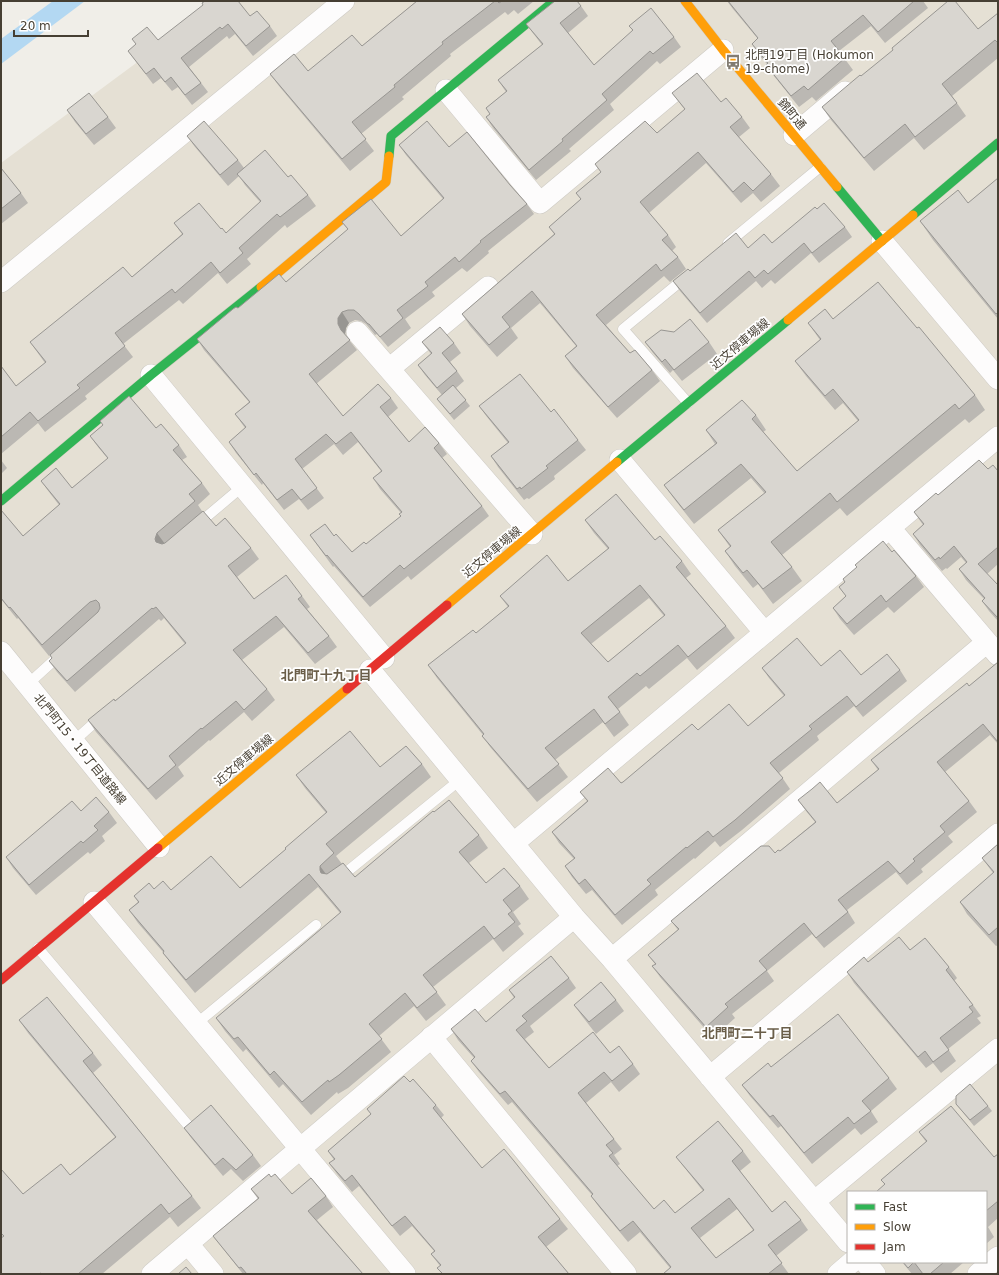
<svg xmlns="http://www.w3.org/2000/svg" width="999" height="1275" viewBox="0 0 999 1275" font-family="'DejaVu Sans','Noto Sans JP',sans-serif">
<rect width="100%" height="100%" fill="#f0eee8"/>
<path fill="#e5e0d4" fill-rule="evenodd" d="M220,1h778v1273h-997v-1111zM848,1192h138v70h-138z"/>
<path fill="#b3d8f2" d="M53,1h32l-84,63v-25z"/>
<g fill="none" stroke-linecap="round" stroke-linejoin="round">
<g stroke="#cecbc5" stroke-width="11">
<path id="lane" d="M728,243l92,-76
M686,277l-63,52 65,74
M198,524l45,-38
M28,684l33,-30
M74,741l28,-25
M338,879l123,-100
M38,948l149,176
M196,1024l120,-99"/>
</g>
<g stroke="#cecbc5" stroke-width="22">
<path id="street" d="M446,90l94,113 183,-153
M794,135l51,-43
M882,241l116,138
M1,282l343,-281
M357,332l175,202
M389,369l99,-82
M151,375l233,283
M620,460l145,173
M890,528l108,127
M1,652l158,195
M370,670l204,247 38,42 236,283
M514,843l484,-406
M94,902l311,372
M612,959l375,-317
M431,1037l195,237
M710,1077l288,-243
M815,1201l183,-152
M188,1244l25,30
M865,1262l10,12
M152,1274l422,-357
M838,1274l14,-12
M978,1274l20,-17"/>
</g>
<g stroke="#d0cbbe" stroke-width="10">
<path id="fast" d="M389,156l2,-20 163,-135
M837,187l45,54
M913,215l85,-72
M617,462l171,-142
M1,501l150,-126 110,-88"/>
</g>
<g stroke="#d0cbbe" stroke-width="10">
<path id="slow" d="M685,1l38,49 114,137
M261,287l125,-105 3,-26
M788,320l125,-105
M447,605l170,-143
M158,848l189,-159"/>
</g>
<g stroke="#d0cbbe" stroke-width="10">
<path id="jam" d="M347,689l100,-84
M1,980l157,-132"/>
</g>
<use href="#lane" stroke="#fdfcfc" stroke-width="10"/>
<use href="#street" stroke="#fdfcfc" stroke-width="21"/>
<use href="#fast" stroke="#30b455" stroke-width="9"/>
<use href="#slow" stroke="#ff9f0a" stroke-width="9"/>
<use href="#jam" stroke="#e5322d" stroke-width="9"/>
</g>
<path fill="#bbb8b3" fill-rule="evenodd" d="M417,1h117l-16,13 -4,-4 -6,5 -3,-3 -55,42 1,2 -49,41 2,2 -43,35 13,17 -24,20 -71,-85 -9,-12 38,-3 54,-25z
M727,1h196l5,7 -43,35 -14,-17 -32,25 14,19 -37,31 -4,-4 -13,10 -25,-31 -8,-11 1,-1 -8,-9 -7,-11 6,-5 -25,-30z
M581,6l7,10 -20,17 26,32 39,-34 -4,-5 45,11 7,10 -21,17 -3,-3 -47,43 4,6 -45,39 2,2 -35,29 -43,-52 -7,-11 4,-3 -4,-6 20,-16 -8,-12 44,-35 -16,-21z
M998,13v45l-46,38 14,20 -42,34 -10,-12 -40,33 -43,-51 -9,-13 39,-31 117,-47z
M250,16l20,10 7,10 -24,20 -18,-22 -6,5 -2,-3 -38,31 19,25 -16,13 -14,-18 -6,4 -11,-13 -8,6 -25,-33 8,-7 -4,-5 26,1z
M672,93l49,9 21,15 8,11 -11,9 32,37 9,12 -19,16 -8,-9 -12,10 -35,-40 -57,50 19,22 8,12 -4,4 6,6 8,12 -16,13 -6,-6 -58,49 24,28 22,17 8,11 -43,37 -44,-50 -8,-12 11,-10 -36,-43 -29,25 7,10 -21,19 -27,-31 -8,-12 92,-80 -5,-7 32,-28 -5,-6 25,-21 -6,-8 62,-31 28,-23z
M67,110l41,7 8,11 -22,17 -19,-23z
M187,136l51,24 6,8 44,9 20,18 8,11 -29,22 -2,-3 -38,34 4,5 -24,20 -9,-11 -35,31 -4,-4 -56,44 10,13 -48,39 2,3 -42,33 -7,-9 -37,31v-88l15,20 29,-23 -15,-21 102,-65 50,-43 -8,-11 47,6 5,4 34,-31 -15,-17 -6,-9 -11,10 -33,-39z
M399,145l50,2 61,38 17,19 7,10 -46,37 1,2 -22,19 -5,-4 -30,24 3,4 -30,23 6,9 -23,19 -11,-13 -2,1 -9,-11 -5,-3 -6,-1 -6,3 -3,5 -1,7 12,15 -41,34 27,32 48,-18 7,10 -10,9 21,25 30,1 8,11 -5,4 40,48 7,10 -78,64 -3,-4 -38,31 -36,-41 -1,1 -23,-32 24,1 18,16 14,-8 35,-27v-4l-21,-24 -7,-11 8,-7 -23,-29 -15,13 -9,-11 -32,25 22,29 -16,12 -9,-11 -15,11 -21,-27 -1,2 -26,-32 -7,-11 16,-14 -10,-14 14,-12 -45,-52 -7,-11 41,-31 48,-26 62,-52 -6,-8 59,14 42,-37 -37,-44z
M1,168l20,25 7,10 -27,21z
M998,178v141l-65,-79 -13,-19 48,-18z
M817,209l28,18 7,10 -33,26 -8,-10 -36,31 -4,-4 -9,8 -6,-7 -49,42 -27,-32 -7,-10 17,-10 58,-23 24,-5z
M833,319l84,9 58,67 10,15 -16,13 -4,-4 -118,97 -7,-8 -58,47 10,12 10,14 -29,23 -15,-20 -5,4 -18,-22 -10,-15 5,-4 -12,-17 47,-36 -14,-16 -57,46 -19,-24 -11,-15 51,-41 -9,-14 50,-15 10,15 -3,2 34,39 61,-50 -15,-18 -8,7 -29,-34 -11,-15 25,-21 -12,-17z
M422,342l32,1 7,10 -11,9 7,9 7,10 -8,7 14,18 -16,14 -13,-16 -4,-5 5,-4 -17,-20 -7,-10 13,-11z
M645,342h64l8,12 -35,27 -9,-11 -3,3 -17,-20z
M479,406l72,6 27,28 8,10 -32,26 1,3 -26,20 -2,-1 -3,2 -26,-33 -7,-11 17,-13 -21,-26z
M100,421l56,7 23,17 8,12 -5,3 20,23 8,11 -12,11 4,6 14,15 35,22 8,11 -22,18 17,22 48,-3 8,11 -3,2 22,27 8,11 -22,17 -31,-37 -42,33 25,29 8,11 -23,21 -8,-9 -34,29 -1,-1 -31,27 6,9 -28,24 -60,-68 -8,-12 27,-19 70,-57 -21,-26 -3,3 -2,-2 -84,73 -18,-20 -8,-11 3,-3 -2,-3 -1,1 -31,-38 -1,1 -16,-20v-89l22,26 36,-31 -10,-13 -8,-11 31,7 36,-29 -10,-12 -8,-11 13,-11z
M1,460l6,8 -6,6z
M988,469l10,2v93l-11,10 11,11v36l-9,-10 -7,-10 2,-2 -18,-19 -7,-11 7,-6 -5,-6 -14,12 -1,-1 -4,3 -22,-26 -7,-11 10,-9 -9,-13 24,-17z
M585,520l70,20 27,21 9,13 -5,4 40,48 9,12 -38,32 -10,-12 -38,31 -3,-3 -28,23 11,16 -15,12 -11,-15 -48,38 13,17 -31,25 -46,-54 -9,-12 1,-1 -46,-57 -9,-13 48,-32 32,-26 -8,-11 68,-15 40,-32 -14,-16zM649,598l15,18 -56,46 -17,-18z
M892,552l24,24 8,11 -30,26 -6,-6 -34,28 -14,-16 -7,-11 13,-12 -7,-9 6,-5 -2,-3z
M998,662v82l-8,-9 -45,37 24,29 8,11 -29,24 5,6 -32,27 2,3 -16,13 -11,-13 -49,38 8,13 -31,25 -12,-14 -45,37 7,10 -42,33 3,4 -22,20 -53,-61 -8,-11 3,-2 -7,-9 30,-25 -7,-9 104,-68 5,-2 35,-29 -9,-11 -8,-11 39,3 41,-33 -7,-10 98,-74z
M821,666l40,9 39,-5 7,11 -44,36 -9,-11 -37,30 2,4 -40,33 11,16 -48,41 -22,17 -5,-6 -20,18 -1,-1 -39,32 3,5 -36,30 -30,-35 -6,4 -14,-17 -7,-11 9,-7 -15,-16 -7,-11 35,-31 -7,-9 43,-10 75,-52 50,-4 36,-30 -15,-18 -7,-10z
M422,764l9,13 -95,79 6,8 13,13 79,-65 45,23 9,13 -19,15 17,20 34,3 9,13 -16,13 8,12 -3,2 6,8 -21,18 -10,-13 -60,48 13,18 -20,16 -12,-15 -35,30 12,16 -43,36 -10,6 -1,-2 -26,23 -28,-31 -4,4 -33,-39 -3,3 -18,-21 -9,-13 124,-105 -22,-26 -123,106 -23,-28 -9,-12v-1l-25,-29 -9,-13 9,-8 -4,-6 20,-7 17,1 69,-2 46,-39 40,-36 -21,-25 -9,-13 84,-8z
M81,811l28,1 8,11 -15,13 3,5 -15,13 -2,-2 -52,43 -23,-27 -7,-11z
M998,844v101l-2,1 -29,-32 -7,-12 33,-29 -11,-15z
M910,950l39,17 8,11 -3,3 19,24 8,11 -4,2 4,5 -33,26 8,12 -15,12 -8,-10 -7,5 -72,-85 -7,-11 21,-10z
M569,978l7,10 -46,38 4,6 -9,7 24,29 61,-15 23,11 7,10 -21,18 -8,-10 -25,21 28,36 8,10 -8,6 6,9 -3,2 37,43 21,4 28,-22 -19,-24 -8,-10 67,-6 8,11 -11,9 32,41 29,8 7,10 -32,26 13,18h-126l7,-6 -30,-36 -12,10 -29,-35 -8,-11 1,-1 -80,-93 -4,3 -29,-33 -8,-11 3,-3 -16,-18 -7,-11 35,-7 28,-24 -5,-8zM737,1209l16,21 -37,28 -16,-20z
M616,1000l8,11 -28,23 -14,-18 -8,-11z
M19,1020l74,33 9,12 -9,8 99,123 9,12 -23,19 -8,-10 -68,57h-101l2,-38 -2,-2v-65l22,25 47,-19 45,-38 -87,-104z
M771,1067l118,11 8,11 -26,22 7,11 -17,13 -6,-7 -43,36 -31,-38 -3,2 -28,-32 -8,-11z
M410,1082l26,23 8,10 -3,3 41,50 78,51 8,10 -22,18 23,27h-127l-5,-6 3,-2 -9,-12 3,-3 -22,-25 -12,10 -41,-50 -7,6 -15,-18 -8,-11 5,-3 -6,-9 43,-37 -4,-5z
M956,1104l32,2 4,5 -18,15z
M184,1128l69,27 8,11 -18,15 -12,-12 -8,7 -31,-37z
M919,1132l75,25 4,-3v64l-10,9 6,10 -8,7v-52l-101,-7 -4,-5 45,-38z
M271,1177l21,17 34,2 7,11 -16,13 46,54h-120l-22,-28 -8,-10 45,-37 -7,-10z
M902,1262h62l-14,12h-28l-1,-1 -1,1h-8z"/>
<path fill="#989692" d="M342,312l7,11 -3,5 -1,7 -4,-5 -3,-6v-6z
M157,533l8,11 -2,6 -7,-8 -1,-3z
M320,866l9,12 -8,-5 -1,-3z"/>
<path fill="#d9d6d0" stroke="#989692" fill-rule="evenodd" d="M205,1h33l12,15 7,-5 13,15 -24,20 -18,-22 -6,5 -2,-2 -39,31 20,25 -16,12 -14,-18 -6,5 -11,-14 -8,6 -18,-23 8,-7 -4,-5 15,-12 11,13 45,-35 -1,-2z
M417,1h78l-53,41 1,2 -49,41 1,2 -43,35 14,17 -24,20 -72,-85 24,-20 14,17 44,-36 10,11z
M497,1h5l-3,2z
M555,1h22l4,5 -21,17 34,42 39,-35 -4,-4 22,-18 23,29 -21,17 -3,-3 -48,43 5,6 -45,39 1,2 -34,29 -43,-53 4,-3 -4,-6 21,-17 -9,-11 45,-36 -17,-20z
M728,1h186l-36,31 -15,-17 -32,26 14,17 -37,32 -4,-4 -13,10 -25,-31 2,-2 -16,-19 6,-6z
M948,1h7l23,28 20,-16v30l-3,-3 -53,44 15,19 -42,34 -10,-13 -41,34 -42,-51 38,-32 1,1 32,-26 -1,-2z
M697,73l24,29 5,-4 16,19 -12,10 41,47 -18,17 -9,-9 -11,10 -35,-40 -58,50 28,33 -6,5 16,17 -17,14 -5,-7 -60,51 34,38 5,-3 17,20 -44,37 -43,-51 12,-10 -45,-55 -30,26 8,10 -21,18 -27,-31 93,-80 -6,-7 32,-28 -5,-6 25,-21 -6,-8 50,-43 12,12 28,-24 -13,-16z
M89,93l19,24 -22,17 -19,-24z
M204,121l34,39 -18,15 -33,-39z
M427,121l22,26 18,-15 43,53 17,19 -47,37 1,1 -22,20 -4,-5 -30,25 3,4 -31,24 6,8 -23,19 -11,-13h-1l-9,-10 -5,-4h-6l-6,2 -4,6v6l3,6 9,10 -41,34 34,42 35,-32 13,14 -11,9 29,35 16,-15 14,16 -5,5 48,58 -78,63 -4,-4 -37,32 -36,-42 -1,1 -16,-21 15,-11 9,12 2,-2 16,18 12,-10 2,2 35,-28 -2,-2 3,-2 -29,-34 9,-7 -31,-39 -15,12 -10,-10 -31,25 22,29 -16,12 -9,-11 -15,11 -21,-27 -2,2 -25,-33 17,-15 -11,-13 15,-12 -53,-63 36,-30 3,-2 2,1 41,-34 7,8 62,-53 -6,-7 29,-23 30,37 43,-38 -45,-53z
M265,150l23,27 3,-2 17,20 -28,22 -3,-3 -38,34 4,5 -23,20 -9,-11 -36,31 -3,-4 -57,44 10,13 -48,39 3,3 -42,33 -8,-9 -29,25v-71l15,20 30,-24 -16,-20 93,-75 9,10 51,-43 -9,-11 25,-20 22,26 1,-1 4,5 35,-32 -24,-27z
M1,168l20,25 -20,16z
M998,178v134l-2,2 -76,-93 38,-31 10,13z
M824,203l21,24 -33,26 -8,-10 -36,31 -4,-4 -9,8 -6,-7 -49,42 -27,-32 15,-12 2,2 46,-38 12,15 16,-14 8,9 43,-36 2,2z
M878,282l39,46 2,-1 56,68 -16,14 -4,-5 -118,98 -7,-9 -59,49 21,25 -29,22 -16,-19 -4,3 -18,-22 6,-5 -13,-16 48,-38 -25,-28 -57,46 -20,-25 53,-42 -11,-13 36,-30 14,15 -4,4 45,52 62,-51 -26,-31 -8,7 -30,-35 26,-22 -13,-16 17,-14 8,10z
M690,319l19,23 -35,28 -9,-11 -3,3 -17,-20 16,-12 13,2z
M440,327l14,16 -12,10 15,18 -20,17 -19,-23 14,-12 -10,-11z
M520,374l31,38 3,-3 24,31 -32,26 2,2 -27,21 -1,-2 -3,2 -26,-33 18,-14 -30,-36z
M453,385l13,15 -16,14 -13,-15z
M129,396l27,32 5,-4 18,21 -6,5 29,33 -13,11 6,7 -38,32 -2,6 1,3 6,2 3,-1 38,-32 13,15 9,-8 26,30 -23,18 26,33 32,-24 16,21 -4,3 31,37 -21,17 -32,-37 -43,34 34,39 -23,21 -8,-9 -34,28 -1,-1 -32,28 7,9 -28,24 -60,-69 26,-21 1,2 71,-58 -30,-36 -3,2 -1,-1 -85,73 -18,-20 3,-3 -2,-3 48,-43 2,-4 -1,-5 -3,-3 -6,2 -48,43 -32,-38 -1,1 -8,-10v-88l22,26 37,-32 -19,-23 15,-13 16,20 36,-30 -18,-22 13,-11 -3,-4z
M979,460l9,9 5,-4 5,6v76l-20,17 20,21v33l-16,-17 3,-3 -26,-29 8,-7 -13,-16 -14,13 -1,-2 -4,3 -22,-26 11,-10 -10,-12 22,-19 2,2z
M616,494l39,46 5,-4 22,25 -6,6 50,59 -38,31 -10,-12 -38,31 -3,-3 -29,24 12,15 -15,12 -11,-15 -49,39 14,16 -31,25 -46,-53 2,-2 -56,-69 45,-35 3,3 33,-27 -9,-10 47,-41 21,26 41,-33 -24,-28zM640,585l25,30 -57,47 -27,-29z
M883,541l9,11 2,-2 22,26 -30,26 -5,-7 -34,29 -14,-16 13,-12 -7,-9 6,-5 -2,-3 14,-12 -2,-2z
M797,638l24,28 19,-16 21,25 26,-21 13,16 -44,37 -9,-11 -38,30 3,3 -42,34 13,15 -48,42 -22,17 -5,-6 -21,17 -1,-1 -39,33 4,4 -36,31 -30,-36 -6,5 -14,-18 10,-8 -23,-26 36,-31 -8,-9 28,-24 13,15 2,-1 69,-58 6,6 31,-26 19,22 37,-31 -23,-27z
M998,662v80l-15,-18 -46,38 32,39 -29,25 5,6 -32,27 2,2 -15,13 -12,-13 -50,39 10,12 -32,26 -12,-15 -45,38 8,9 -42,34 3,3 -22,20 -54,-61 4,-2 -8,-9 31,-26 -8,-8 90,-75h8l6,7 3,-3 2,1 36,-29 -18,-22 14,-11 8,-7 17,21 42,-34 -8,-9 96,-77 2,3z
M350,731l30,36 26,-21 16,18 -96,80 8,9 -14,13v4l1,3 6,1 16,-11 12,14 78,-66 1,1 15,-12 30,35 -20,17 27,31 18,-15 16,18 -17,14 9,11 -4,3 7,8 -21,17 -10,-13 -61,49 14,17 -20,16 -12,-15 -36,31 13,15 -43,36 -10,7 -1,-2 -26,22 -28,-31 -4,4 -32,-38 -4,2 -18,-21 125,-106 -32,-38 -123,106 -23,-27 1,-2 -35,-41 10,-8 -5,-6 15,-13 5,6 9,-8 8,9 40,-34 29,32 46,-39 -1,-1 42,-36 -31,-37z
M96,797l13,15 -15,14 4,4 -15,13 -2,-2 -52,44 -23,-28 66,-56 9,10z
M998,844v83l-9,8 -29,-33 34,-30 -12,-14z
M899,937l11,13 15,-12 24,29 -3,3 27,35 -4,2 4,5 -33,26 9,12 -16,12 -8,-11 -7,6 -71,-85 17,-15 4,5z
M551,956l18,22 -47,38 5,5 -11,9 33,38 44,-36 17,21 9,-7 14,18 -21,17 -8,-9 -26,21 36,46 -8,6 7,8 -4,3 45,53 10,-9 11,13 29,-23 -28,-33 42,-36 25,30 -11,10 40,51 13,-11 16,19 -33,25 14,18 -14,11h-105l8,-7 -38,-46 -13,10 -29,-35 2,-2 -88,-103 -5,3 -29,-33 4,-4 -24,-28 24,-20 11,13 29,-25 -6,-7zM729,1198l25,32 -38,28 -25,-30z
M601,982l15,18 -27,22 -15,-17z
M47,997l46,56 -10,8 109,135 -23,18 -8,-10 -83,70h-36l-1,-1 -2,1h-38v-36l3,-2 -3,-3v-64l22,25 38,-30 9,11 46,-38 -97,-117z
M838,1014l51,64 -27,23 9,10 -17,13 -6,-7 -44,36 -31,-38 -3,2 -28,-32 26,-22 3,4z
M404,1076l6,6 3,-3 23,26 -3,3 49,60 22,-19 10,12 46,58 -22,18 31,37h-126l-6,-6 4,-3 -10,-11 4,-3 -30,-35 -13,10 -40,-51 -7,6 -16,-18 6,-4 -7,-8 43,-37 -4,-5z
M970,1084l18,22 -18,14 -14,-16v-8z
M211,1105l42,50 -17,15 -13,-12 -8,7 -31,-37z
M951,1106l43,51 4,-3v47l-12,10v-19h-110l9,-8 -4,-4 46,-39 -8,-9z
M269,1174l2,3 4,-3 17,20 19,-16 15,18 -18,15 55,63h-116l-6,-7 -2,1 -26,-32 46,-38 -8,-9z
M903,1262h41l-14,12h-7l-9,-12 -6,6z
M186,1267l6,7h-14z"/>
<defs>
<g id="bus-bare" transform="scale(1.2)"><path d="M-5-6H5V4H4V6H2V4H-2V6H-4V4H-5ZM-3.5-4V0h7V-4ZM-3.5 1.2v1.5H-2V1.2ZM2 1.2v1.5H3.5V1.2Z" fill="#827c72" stroke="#fff" stroke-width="2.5" paint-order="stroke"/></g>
</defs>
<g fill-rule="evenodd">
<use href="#bus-bare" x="733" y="62"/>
</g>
<g text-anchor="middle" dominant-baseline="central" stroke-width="3.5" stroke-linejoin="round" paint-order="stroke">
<g font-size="12" fill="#463f33" stroke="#fff" text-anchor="start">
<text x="745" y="55">北門19丁目 (Hokumon<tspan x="745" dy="14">19-chome)</tspan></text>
</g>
<g font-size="12" fill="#463f33" stroke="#fff">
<text transform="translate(792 114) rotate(50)">錦町通</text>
<text transform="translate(740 344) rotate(-40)">近文停車場線</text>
<text transform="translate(492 552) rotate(-40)">近文停車場線</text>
<text transform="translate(80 749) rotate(51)">北門町15・19丁目道路線</text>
<text transform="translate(244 760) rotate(-40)">近文停車場線</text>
</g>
<g font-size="13" font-weight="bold" fill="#6a5e49" stroke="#fff">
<text x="326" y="675">北門町十九丁目</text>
<text x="747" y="1033">北門町二十丁目</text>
</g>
</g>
<rect width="999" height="1275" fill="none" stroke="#463f33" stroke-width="4"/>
<rect x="847" y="1191" width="140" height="72" fill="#ffffff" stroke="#b5b2ad"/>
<rect x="855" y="1204" width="20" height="6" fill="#30b455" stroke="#b5b2ad"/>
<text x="883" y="1211" font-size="12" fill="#463f33">Fast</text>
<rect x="855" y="1224" width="20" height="6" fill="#ff9f0a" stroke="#b5b2ad"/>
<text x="883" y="1231" font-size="12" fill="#463f33">Slow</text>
<rect x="855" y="1244" width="20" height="6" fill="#e5322d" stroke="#b5b2ad"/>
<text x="883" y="1251" font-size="12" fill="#463f33">Jam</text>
<path d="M14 30v6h74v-6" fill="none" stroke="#463f33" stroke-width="2"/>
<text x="20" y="30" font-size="12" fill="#463f33" stroke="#ffffff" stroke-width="3" paint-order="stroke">20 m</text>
</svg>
